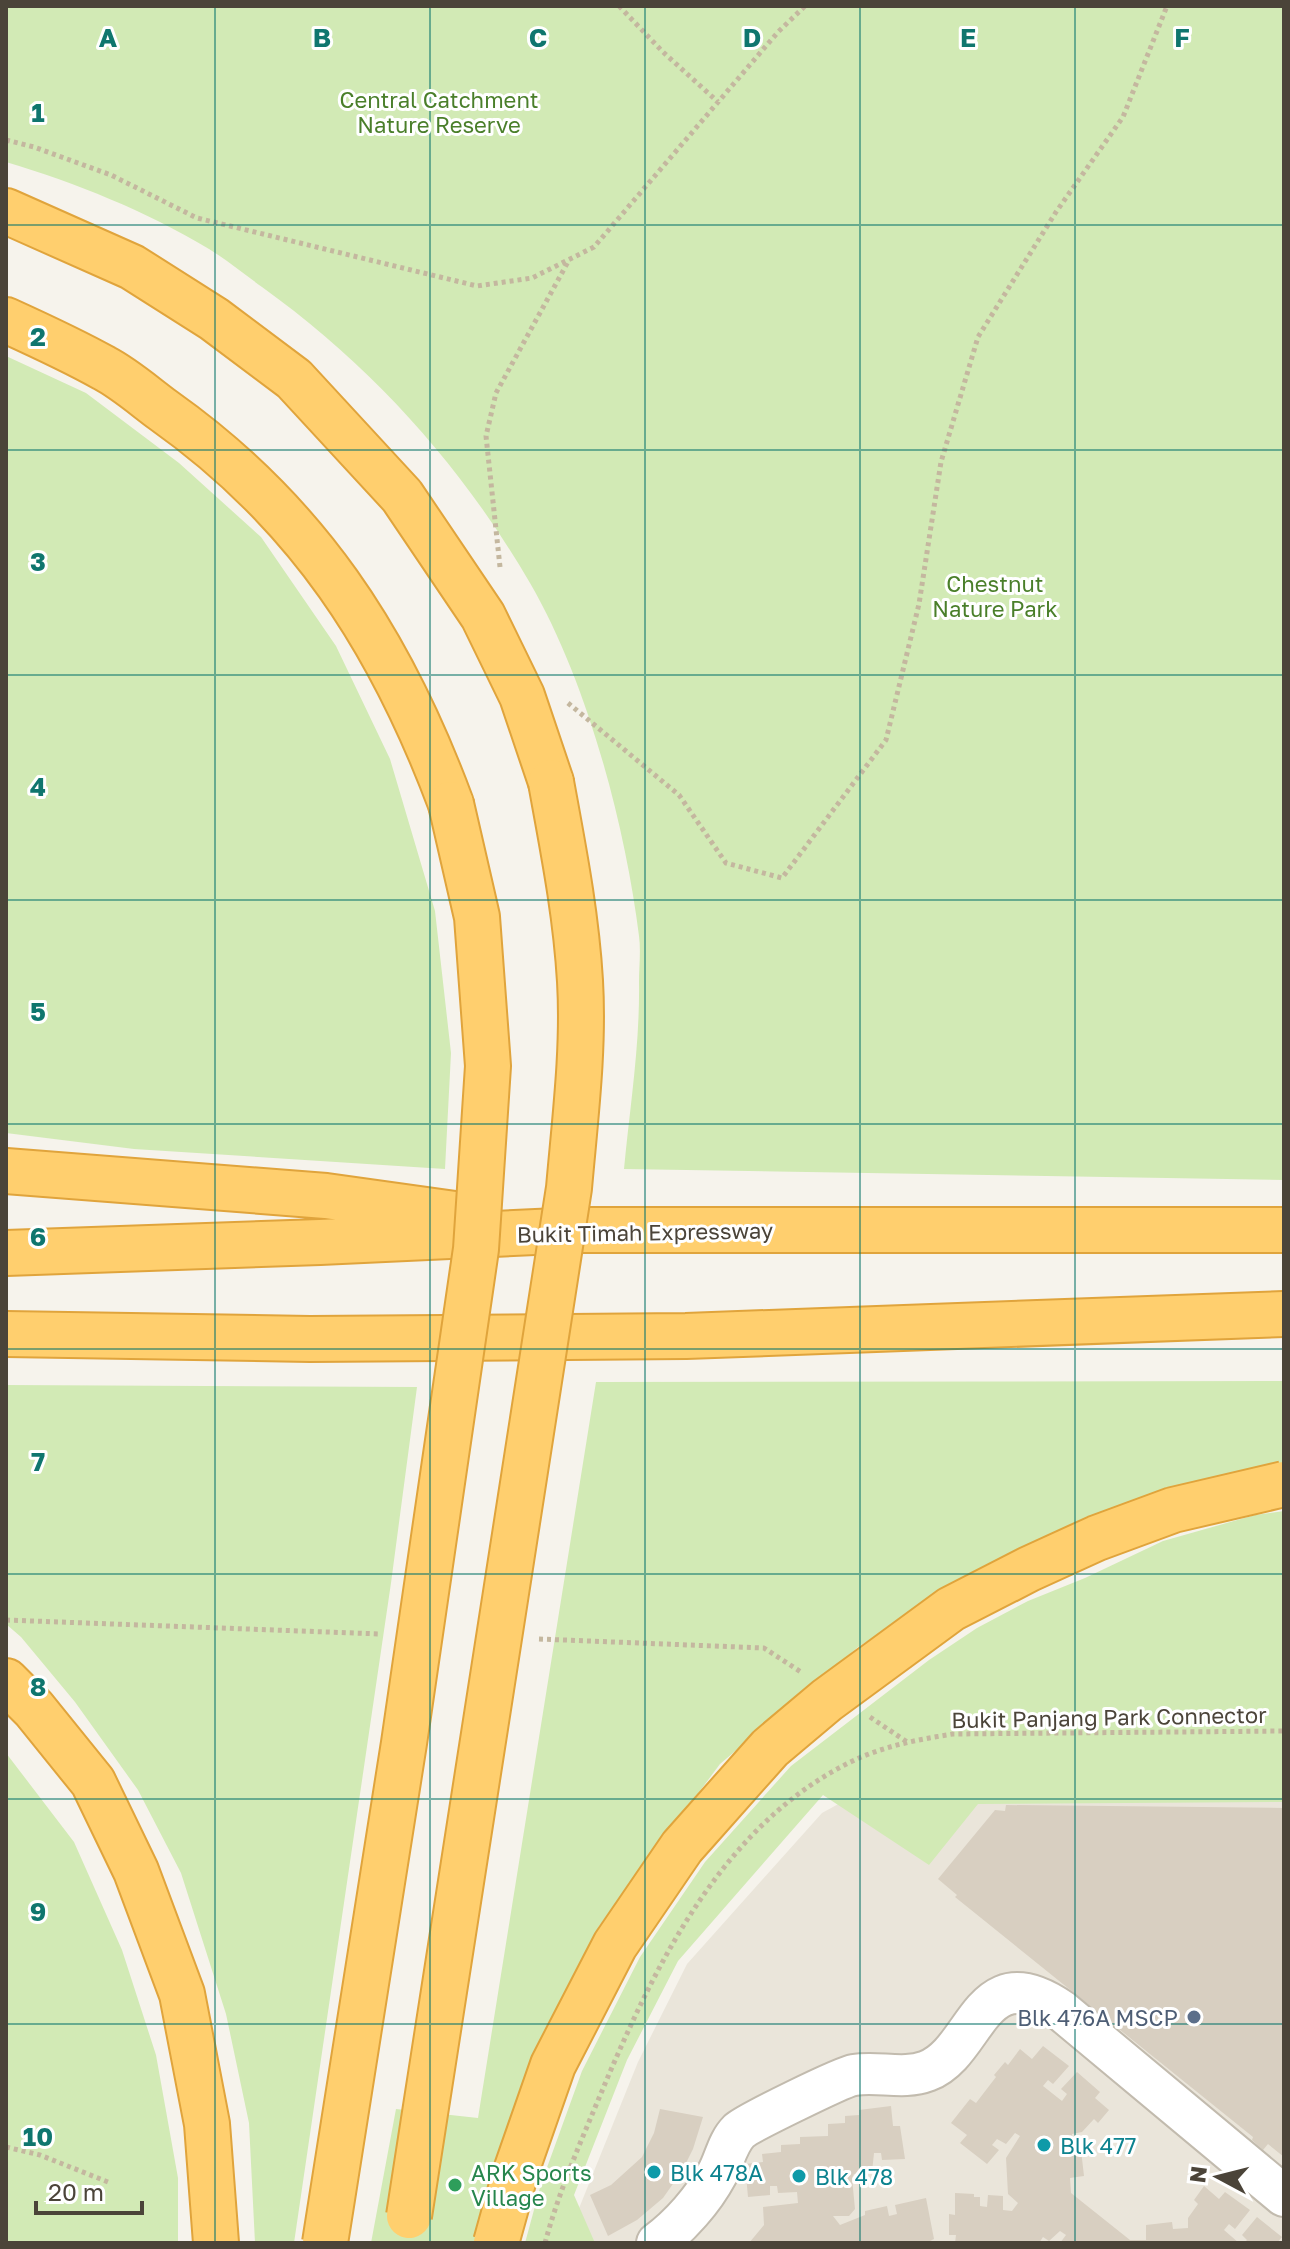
<svg xmlns="http://www.w3.org/2000/svg" width="1290" height="2249" viewBox="0 0 1290 2249" font-family="'Golos Text',sans-serif">
<rect width="100%" height="100%" fill="#f6f3ec"/>
<path fill="#eae5da" d="M1284,1742v501h-719l73,-181 49,-98 135,-151 126,-69z"/>
<path fill="#d2eab5" d="M6,6h1278v1174l-660,-11c6,-63 16,-124 15,-187 0,-15 2,-31 0,-46 -14,-112 -52,-255 -109,-353 -69,-118 -157,-216 -268,-296 -18,-13 -35,-27 -53,-38 -63,-38 -133,-66 -203,-87z
M6,356l80,37 93,70 82,74 75,109 54,113 45,152 16,142 -6,116 -311,-20 -128,-16z
M1284,1381v90l-334,118 -92,58 -138,117 -121,162 -61,124 -24,193h-143l25,-134 82,9 118,-736z
M6,1385l411,2 -26,196 -97,660h-39l-6,-120 -23,-109 -45,-141 -43,-83 -63,-88 -54,-65 -15,-13z
M1284,1511v291l-306,2 -49,61 -106,-70 -145,166 -51,99 -53,135 21,48h-70l16,-59 41,-113 58,-114 65,-95 86,-96 138,-106 48,-32 51,-27 57,-23 78,-37 92,-26z
M6,1753l68,89 48,108 34,105 22,123v65h-172z"/>
<path fill="#d8cfc1" d="M1006,1805l278,3v349l-16,-13 -5,6 -11,-10 1,-3 -298,-240 2,-2 -19,-16 57,-69 10,1z
M1043,2046l26,20 -16,18 -5,-4 -5,6 19,15 5,-7 -6,-5 16,-17 23,20 -5,6 14,12 -11,13 -4,-4 -12,13 -10,2 1,15 8,1 3,26 -14,2 1,15 59,47h16v-15l26,-3 1,7 15,-1v-10l10,-14 -4,-4 10,-14 15,13 6,-7 25,18 -15,19 -6,-5 -5,6 15,13h-179l6,-8 -6,-4 -11,10 -6,-4 -4,6h-84l1,-8h-7v-21l6,1v-22l19,1v3h6v9l7,1 1,-12 15,1v14l9,1 6,-8 -10,-9 -2,-36 14,-22 -5,-3 -9,11 -9,-5 -5,6 7,5 -12,14 -27,-21 7,-8 -16,-12 19,-24 6,4 20,-26 -2,-2 11,-13 3,3 12,-16 12,10z
M891,2106l2,20h7l5,33 -23,1 -1,-7h-7l-2,19 -18,2 -2,4 3,31 -6,7h-16l7,9 25,-10v-4l22,-5 2,10 8,-2 -2,-9 31,-7 8,41 -8,4h-177l15,-18 -1,-18 35,-4 -1,-11 -19,1 -1,-7h-7v9l-22,2 -3,-33 18,-2 -1,-8 19,-2v-7l19,-1v-7l28,-1v-12l17,-1v-7l14,-1v-5z
M660,2109l43,8 -10,32 -11,22 -19,27 -26,22 -29,16 -18,-41 21,-10 31,-28 12,-24z
M1257,2217l25,20 -5,6h-33l3,-3 -5,-5z"/>
<g fill="none" stroke-linecap="round" stroke-linejoin="round">
<g stroke="#c2bbae" stroke-width="44">
<path id="minor" d="M657,2243c23,-17 46,-43 60,-69 8,-14 10,-31 22,-43 9,-8 103,-54 115,-56 24,-4 50,5 73,-4 51,-19 52,-118 135,-60l222,185"/>
</g>
<g stroke="#e0a43c" stroke-width="48">
<path id="highway" d="M6,211l126,56 82,52 80,60 108,117 81,120 39,80 29,86
M6,320c33,15 66,30 98,48 21,11 40,28 59,42 144,102 227,230 288,394
M6,1171l320,25 143,20
M6,1253l314,-11 259,-12h705
M6,1334l304,5 376,-3 598,-22
M6,1681l28,28 59,73 43,89 46,123 25,130 9,119"/>
</g>
<path stroke="#c4b79f" stroke-width="5" stroke-dasharray="4 4" stroke-linecap="butt" d="M619,6l44,46 55,50
M6,140l28,7 77,28 86,43 280,68 55,-8 62,-31 184,-215 27,-26
M500,567l-14,-131 10,-43 73,-133
M568,703l111,92 47,68 56,15 104,-138 33,-136 22,-142 37,-125 78,-125 67,-95 44,-111
M6,1620l375,14
M539,1639l225,9 37,24
M870,1717l37,25
M6,2147l34,8 68,27
M545,2243c15,-56 40,-111 62,-164 53,-124 122,-262 252,-321 30,-13 62,-19 94,-24l331,-3"/>
<use href="#minor" stroke="#fff" stroke-width="40"/>
<use href="#highway" stroke="#ffcf6e" stroke-width="44"/>
<g stroke="#e0a43c" stroke-width="48" stroke-linecap="butt">
<path id="highway-bridge" d="M409,2216l160,-1028c6,-69 15,-139 11,-207 -4,-68 -17,-133 -29,-199
M325,2243l79,-500 72,-494 12,-183 -11,-149 -26,-113
M496,2243l20,-72 37,-106 62,-120 67,-98 88,-99 57,-48 124,-91 78,-40 68,-31 76,-28 111,-26"/>
</g>
<use href="#highway-bridge" stroke="#ffcf6e" stroke-width="44"/>
</g>
<path fill="none" stroke="#0f766e" stroke-width="2" stroke-opacity="0.55" d="M215,6v2237M430,6v2237M645,6v2237M860,6v2237M1075,6v2237M6,225h1278M6,450h1278M6,675h1278M6,900h1278M6,1124h1278M6,1349h1278M6,1574h1278M6,1799h1278M6,2024h1278"/>
<circle fill="#5c6f8a" stroke="#fff" stroke-width="3" cx="1194" cy="2017" r="8"/>
<g fill="#0f9aa8" stroke="#fff" stroke-width="3">
<circle cx="1044" cy="2145" r="8"/>
<circle cx="654" cy="2172" r="8"/>
<circle cx="799" cy="2176" r="8"/>
</g>
<circle fill="#2e9e5b" stroke="#fff" stroke-width="3" cx="455" cy="2185" r="8"/>
<g text-anchor="middle" dominant-baseline="central" stroke-width="6" stroke-linejoin="round" paint-order="stroke">
<g font-size="22" fill="#4a7f2a" stroke="#fff">
<text x="439" y="99">Central Catchment<tspan x="439" dy="25">Nature Reserve</tspan></text>
<text x="995" y="583">Chestnut<tspan x="995" dy="25">Nature Park</tspan></text>
</g>
<g font-size="22" fill="#4b4439" stroke="#fff">
<text transform="translate(645 1232) rotate(-1)">Bukit Timah Expressway</text>
<text transform="translate(1109 1717) rotate(-1)">Bukit Panjang Park Connector</text>
</g>
<g font-size="22" fill="#4e5e75" stroke="#fff" text-anchor="end">
<text x="1178" y="2017">Blk 476A MSCP</text>
</g>
<g font-size="22" fill="#0d838f" stroke="#fff" text-anchor="start">
<text x="1060" y="2145">Blk 477</text>
<text x="670" y="2172">Blk 478A</text>
<text x="815" y="2176">Blk 478</text>
</g>
<g font-size="22" fill="#27864d" stroke="#fff" text-anchor="start">
<text x="471" y="2172">ARK Sports<tspan x="471" dy="25">Village</tspan></text>
</g>
</g>
<g font-size="26" text-anchor="middle" font-weight="bold" fill="#0f766e" stroke="#fff" stroke-width="6" stroke-linejoin="round" paint-order="stroke">
<text x="108" y="47">A</text>
<text x="322" y="47">B</text>
<text x="538" y="47">C</text>
<text x="752" y="47">D</text>
<text x="968" y="47">E</text>
<text x="1182" y="47">F</text>
<text x="38" y="122">1</text>
<text x="38" y="346">2</text>
<text x="38" y="571">3</text>
<text x="38" y="796">4</text>
<text x="38" y="1021">5</text>
<text x="38" y="1246">6</text>
<text x="38" y="1471">7</text>
<text x="38" y="1696">8</text>
<text x="38" y="1921">9</text>
<text x="38" y="2146">10</text>
</g>
<rect width="1290" height="2249" fill="none" stroke="#4b4439" stroke-width="16"/>
<g transform="translate(1218 2177) rotate(277)" stroke="#ffffff" stroke-width="6" paint-order="stroke">
<path d="M0-6L14 30L0 20L-14 30Z" fill="#4b4439"/>
<text y="-12" font-size="22" font-weight="bold" text-anchor="middle" fill="#4b4439">N</text>
</g>
<path d="M36 2201v12h106v-12" fill="none" stroke="#4b4439" stroke-width="4"/>
<text x="48" y="2201" font-size="24" fill="#4b4439" stroke="#ffffff" stroke-width="6" paint-order="stroke">20 m</text>
</svg>
